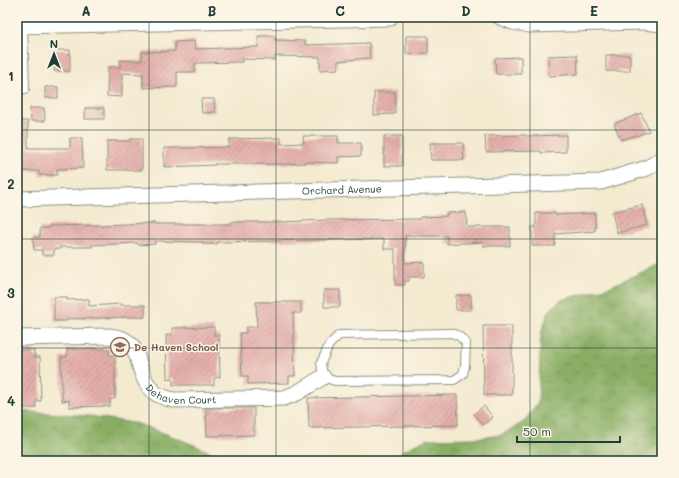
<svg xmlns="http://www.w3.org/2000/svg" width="679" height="478" viewBox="0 0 679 478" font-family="Mali,sans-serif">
<defs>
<pattern id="forest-crowns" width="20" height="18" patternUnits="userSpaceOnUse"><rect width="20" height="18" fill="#88ad63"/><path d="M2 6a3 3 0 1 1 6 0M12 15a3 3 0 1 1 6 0" fill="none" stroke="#6f8e52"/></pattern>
<pattern id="building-hatch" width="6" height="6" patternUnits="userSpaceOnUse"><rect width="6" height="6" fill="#e5afab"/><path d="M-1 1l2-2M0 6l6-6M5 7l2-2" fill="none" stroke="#b9908c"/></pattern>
</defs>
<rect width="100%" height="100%" fill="#fcf5e5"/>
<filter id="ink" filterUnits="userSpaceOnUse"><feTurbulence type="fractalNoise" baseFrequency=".025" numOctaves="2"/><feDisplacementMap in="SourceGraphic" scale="8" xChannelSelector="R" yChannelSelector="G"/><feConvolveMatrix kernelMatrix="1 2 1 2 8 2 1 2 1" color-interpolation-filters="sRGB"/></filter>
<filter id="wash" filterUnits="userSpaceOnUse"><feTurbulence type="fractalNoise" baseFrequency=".012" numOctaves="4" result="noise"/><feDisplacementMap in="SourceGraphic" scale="16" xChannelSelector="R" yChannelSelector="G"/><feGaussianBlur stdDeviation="0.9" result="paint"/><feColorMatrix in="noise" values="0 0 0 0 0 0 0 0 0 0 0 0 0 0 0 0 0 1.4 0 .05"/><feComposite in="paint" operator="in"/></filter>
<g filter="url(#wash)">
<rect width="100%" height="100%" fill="#f4ead0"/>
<path fill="url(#forest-crowns)" stroke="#54754c" d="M662,263v197l-1,1h-267l8,-10 25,-12 51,-1 23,-3 23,-13 14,-20 3,-69 8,-22 12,-11 48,-13z
M17,411l73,5 49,8 38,14 38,16 7,7h-205z"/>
<g id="blocks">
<path fill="url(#building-hatch)" d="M258,36h17v4l30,1v4l64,-2 1,15 -32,3v8l-18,1v-13l-45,-1v4l-33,-1v3l-47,1v9h-18v15l-34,1v-14l-21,-1v24l-15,-1 1,-29h12v-7l22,1v-9l33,-1v-9l19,-1 1,8 63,-2z
M406,36h22v17l-22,1z
M54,50h16v21h-16z
M577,55l1,19 -29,2 -1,-20z
M606,55h24v16h-24z
M521,57v17h-25l-1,-16z
M45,87h13v11h-13z
M374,92h21v22l-21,1z
M201,99h13l1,13 -13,1z
M30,108h14l1,13h-14z
M85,108h19v11h-19z
M641,113l8,18 -13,5v-1l-15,5 -7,-16z
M17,121h11v27h42v-10h12l1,30 -26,1v6h-18v-4h-22z
M525,135v1l41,-1v17l-25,1v-2l-55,1 -1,-16z
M303,136h35v7h23v13l-23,1v6l-34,-1v1l-17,1h-73l1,1 -51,2v-19h32l33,-1v-8l52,-1v6l23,-1z
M384,136h18v30h-18z
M130,139h12v31h-35v-29h23z
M430,143h33l1,17h-33z
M642,205l5,20 -30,8 -5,-21z
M466,212l1,15h43v19h-27v-4l-36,2v-8h-42v27l19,-1v15h-15v4h-4v4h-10v-36h-11v-10l-167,3v2h-14v-2l-48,-1v3l-17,1v-2l-46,2v2h-32v2h-6v6h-12v-5h-8l-1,-13h7v-9h9v-2l53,-1 53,-2v1h76v-2h49l47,-2 93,-1v-2l27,-1 -1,-3z
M536,213h19v2l40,-2v18l-40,3v12h-23v-19h4z
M324,290h16v17h-16z
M456,295h15v15h-15z
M54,297h13v3l22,-1v7l33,-2v1h23v12h-14l-64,2v2h-13z
M256,302h45v11h-8l2,63h-6v7l-41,1v-8h-6l-2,-43h6v-6h11z
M483,326h29v69h-28z
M214,327v8h5l1,42 -6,1v7h-41v-7l-6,1 -1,-44h6v-7z
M67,349h42v6h6v44h-5v7l-41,1v-7l-7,1 -1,-44h6z
M17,350h17v7h6l1,44h-5v7h-19z
M457,395l1,30 -149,3 -1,-30z
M484,406l9,11 -10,8 -9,-11z
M206,408h48v27l-47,1z"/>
</g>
</g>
<g filter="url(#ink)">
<use href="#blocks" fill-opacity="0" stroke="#8a9482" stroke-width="1"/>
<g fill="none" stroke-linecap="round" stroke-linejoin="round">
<g stroke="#8a9482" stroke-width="10">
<path id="service" d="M17,89h8l-2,-63
M452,333l7,3 7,7 -1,23 -2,8 -9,6 -119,1 -12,-4 -2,-14 8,-18 10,-10z"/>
</g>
<g stroke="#8a9482" stroke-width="17">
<g id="minor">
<path d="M500,17l13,5 17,3 114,-3 18,2"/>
<path d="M17,26l373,-8"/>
<path id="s1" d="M17,199l584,-17 46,-14 15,-9"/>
<path id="s2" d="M17,338l91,-2c34,2 26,24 38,46 2,3 5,7 8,10 6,5 13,6 20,8l110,-2 13,-5 26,-16"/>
</g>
</g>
<use href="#service" stroke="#fff" stroke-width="8"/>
<use href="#minor" stroke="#fff" stroke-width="15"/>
</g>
</g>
<path fill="none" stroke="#1f3d34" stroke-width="1" stroke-opacity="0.55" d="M149,17v444M276,17v444M403,17v444M530,17v444M17,130h645M17,239h645M17,348h645"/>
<defs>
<g id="school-ring" transform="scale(1)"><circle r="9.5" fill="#fcf5e5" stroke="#8d6e63" stroke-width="1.5"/><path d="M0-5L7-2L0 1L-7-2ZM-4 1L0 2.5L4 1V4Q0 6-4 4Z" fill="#8d6e63"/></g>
</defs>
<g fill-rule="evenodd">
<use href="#school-ring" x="120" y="347"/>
</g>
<g text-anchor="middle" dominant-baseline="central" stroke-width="3" stroke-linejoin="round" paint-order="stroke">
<g font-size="10" fill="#1f3d34" stroke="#fcf5e5">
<text stroke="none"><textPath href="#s1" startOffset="325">Orchard Avenue</textPath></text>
<text stroke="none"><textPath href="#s2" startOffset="197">Dehaven Court</textPath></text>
</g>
<g font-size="10" font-weight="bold" fill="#785e54" stroke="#fcf5e5" text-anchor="start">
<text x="134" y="347">De Haven School</text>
</g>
</g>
<rect width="679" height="478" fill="none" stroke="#fcf5e5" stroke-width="44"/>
<g transform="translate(54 54)" stroke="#fcf5e5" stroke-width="3" paint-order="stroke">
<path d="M0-3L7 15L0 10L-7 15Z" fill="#1f3d34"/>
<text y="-6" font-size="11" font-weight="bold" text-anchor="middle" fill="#1f3d34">N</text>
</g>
<path d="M517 436v6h103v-6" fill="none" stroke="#1f3d34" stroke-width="2"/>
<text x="523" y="436" font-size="12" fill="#1f3d34" stroke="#fcf5e5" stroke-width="3" paint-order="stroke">50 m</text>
<rect x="22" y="22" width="635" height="434" fill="none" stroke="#1f3d34" stroke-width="1.5"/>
<g font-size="13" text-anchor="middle" font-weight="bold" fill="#1f3d34">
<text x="86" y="16">A</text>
<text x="212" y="16">B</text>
<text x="340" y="16">C</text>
<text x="466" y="16">D</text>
<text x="594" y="16">E</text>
<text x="11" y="81">1</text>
<text x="11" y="189">2</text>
<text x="11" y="298">3</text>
<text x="11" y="406">4</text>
</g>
</svg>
